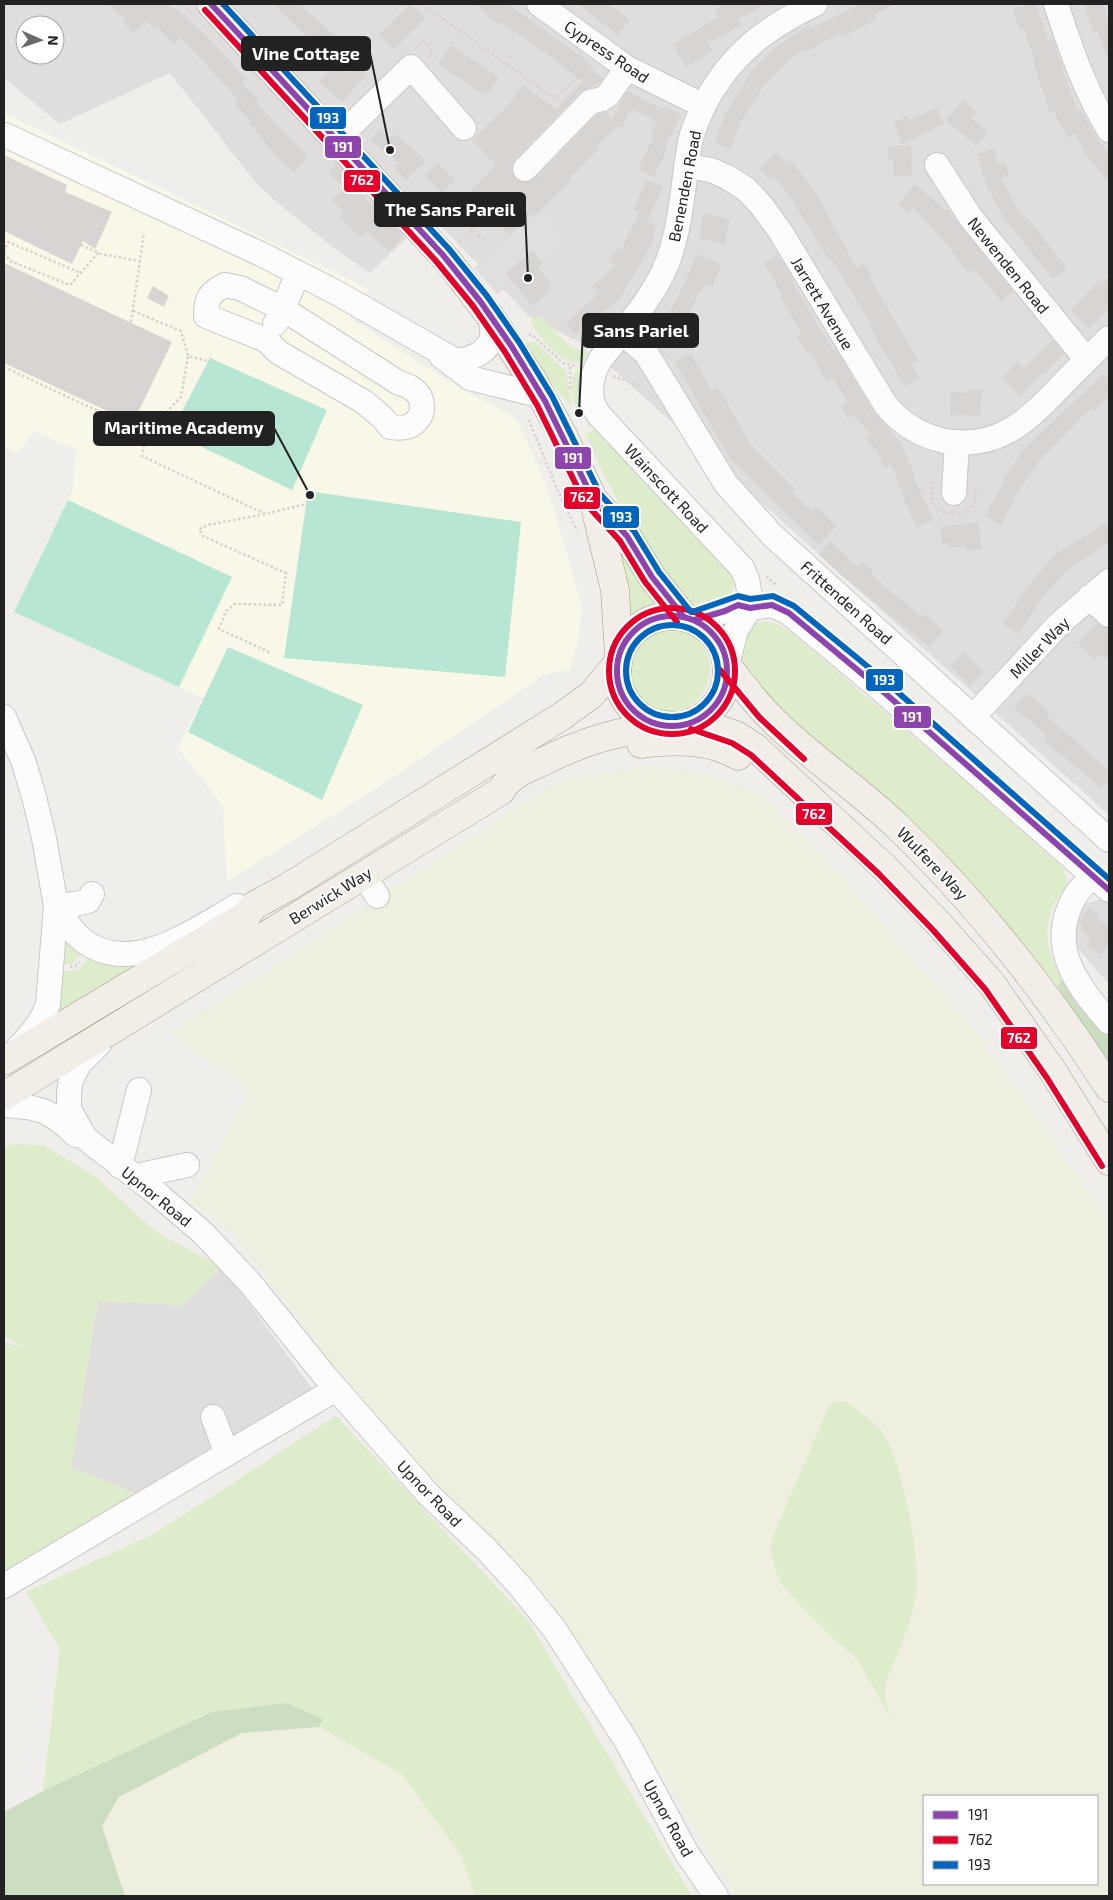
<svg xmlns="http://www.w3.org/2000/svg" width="1113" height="1900" viewBox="0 0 1113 1900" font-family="'Exo 2',sans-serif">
<rect width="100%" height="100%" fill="#f0eeeb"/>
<path fill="#dfdedc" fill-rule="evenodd" d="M4,4h1105v811l-522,-469 -57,-29 -100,-102 -60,58 -31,-21 -65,-52 -18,-17 -86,-110 -110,51 -56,-46zM25,25h30v30h-30z
M1109,888v96l-33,-37 -2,-20 8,-22 19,-6z
M222,1267l91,123 -174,105 -68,-28 27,-166 85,4z"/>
<path fill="#f8f7e8" d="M4,113l365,176 -19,29 116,74 45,23 8,9 29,65 34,118 -4,34 -8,29 -25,4 -145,99 -173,109 -4,-76 -45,-58 25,-50 -189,-86 59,-122 3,-40 -41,-19 -18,22 -13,-7z"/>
<path fill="#efefdf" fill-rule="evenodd" d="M649,766l61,9 53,21 70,71 143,165 133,189v675h-374l-127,-209 -86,-117 -129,-132 -59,-72 -103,-135 -41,-29 61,-112 -82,-56 386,-251zM924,1796h173v88h-173z
M319,1727l83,47 59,81 14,41h-350l-23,-70 17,-29 123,-64z"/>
<path fill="#ddeccb" d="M539,315l32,32 23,6c-4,3 -8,7 -13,9 -20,5 -41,-26 -51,-39z
M527,342h8l31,29 6,34 -2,1 -25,-31 -21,-31z
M589,367l5,54 -5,6 -3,-3 2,-2 -5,-9 -3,1c-8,-13 -13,-32 -3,-45z
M599,427l132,148 3,10 -4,13c-19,9 -23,9 -43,4l-50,-65 -33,-62 -18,-41z
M612,535l48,67 -20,7 -12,8z
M766,621l14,4 19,14 159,136 105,93c10,20 0,20 -8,34 -3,6 -6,16 -7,22 -4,19 6,40 14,56l-5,6 -34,-40 -159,-163 -106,-96 -16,-25 -4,-16 13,-21z
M626 670a42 42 0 1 1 84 0a42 42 0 1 1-84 0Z
M59,926l23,27 -10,11h-14z
M91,955l34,10 10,1 -79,50 3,-44 19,-2z
M14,1144l29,1 52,31 61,56 66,35 -39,38 -85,-4 -27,166 68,28 -135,80v-233l19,6 -19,-12v-189z
M843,1401c10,6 30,19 37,28 22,27 40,127 36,163 -3,29 -19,63 -30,90l-1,17 6,19 -34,-59 -23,-20 -33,-33 -21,-24 -10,-30 3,-15 8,-19 47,-109 5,-7z
M336,1416l191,203 165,277h-217l-14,-41 -59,-81 -83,-47 -33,-24 -74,9 -169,79 17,-142 -34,-57 128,-58z"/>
<path fill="#cbdec1" d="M1062,980l47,51v38l-52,-83z
M286,1703l37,16 -4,8 -77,6 -123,64 -17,29 23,70h-121v-84l39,-21 169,-79z"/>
<path fill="#b7e6d2" d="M210,358l117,52 -35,80 -121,-58z
M308,491l213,31 -16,155 -221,-19z
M68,500l164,77 -53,110 -165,-75z
M228,647l135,58 -41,95 -134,-68z"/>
<path fill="#e0dfde" d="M543,213l22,30 -22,21 -12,-13 -25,23 7,9 -16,11 -23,-26z"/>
<path fill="#d7d4d2" d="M107,4h62l6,6 2,-1 34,31 35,39 -5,4 18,18 -2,1 15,18 36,37 -14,15 -14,-12 -32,-38 2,-2 -16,-17 4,-4 -57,-61 -6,6 -20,-19 -2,2 -7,-6 -13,12 -9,-10 3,-3z
M273,4h26l38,33 -15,15z
M410,4l16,14 -32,31 -15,-15z
M475,4h33l81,58 -2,2 16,15 -8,7 -15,6 -65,67 -3,6v7l4,7 6,3h6l7,-3 62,-65 8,-2 11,11 -4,-4 15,-28 36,18 1,-3 17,8 -16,34 2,2 -13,27 -16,-7 15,-34 -3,-1 7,-14 -26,-12 -10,20 -3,-3 -21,19 2,3 -29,30 1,2 -36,35 -2,-2 -23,22 -41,-43 27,-27 -24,-25 37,-36 14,-19 33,24 27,-28 -56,-41 -26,-18 -2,3 -13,-9 2,-3z
M578,4h31l21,16 -12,15z
M725,4h42l-29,15 4,6 -34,18 5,8 -27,16 -13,-23 46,-27 -4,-8z
M860,4h36l-22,11 2,5 -34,17 -2,-4 -33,18 -2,-2 -13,9 -27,26 -23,36 -12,29 -16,-7 13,-31 26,-42 24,-23 33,-22 2,4z
M1028,4h8l13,38 4,-2 24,71 3,-2 18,31 11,14v29l-23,-29 -11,-21 -7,5 -15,-27 -3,1 -17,-50h2l-11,-33 -4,1 -7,-21z
M1084,4h19l6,18v39l-12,-30 -4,1z
M451,45l48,32 -13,19 -48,-32z
M336,64l12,10 8,-9 11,10 -25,27 -23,-20z
M963,100l14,12 -6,6 17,14 -12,14 -30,-26z
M937,108l7,16 -42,20 -8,-21 13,-7 3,4z
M379,129l11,9 4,-4 23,18 9,10 -20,18 -12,-13 5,-4 -28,-23z
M911,145l1,31h-18l-1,-17h-5v-13z
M994,149l4,15 7,-2 4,14 -9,2 22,38 2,-1 3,3 40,50 -14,11 -48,-59 -18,-33 -10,-33z
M777,152l10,12 3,-4 23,28 44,80 7,-4 8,13 -2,1 48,82 -7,4 9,14 -15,9 -35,-60 2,-1 -41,-68 -3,1 -38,-63 -16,-20 -5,4 -10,-12z
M4,155l63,30 -2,7 47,20 -17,37 -12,-8 -11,23 -68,-33z
M337,163l11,13 -8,8 -12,-12z
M438,163l17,17 -13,13 -17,-18z
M647,180l16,7 -16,35 9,4 -3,9 2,1 -11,22 -24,40 -43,37 -11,-11 33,-31 -7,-7 24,-21 -7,-4 9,-13 3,2 18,-38 -6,-3z
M352,181l9,9 -2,2 45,44 -15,15 -22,-20 -7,6 -20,-20 4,-4 -12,-13z
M915,184l30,26 2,-1 66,82 -12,10 -27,-32 -6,4 -21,-28 -34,-38 -5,6 -10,-9z
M704,213l26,6 -5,25 -26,-6z
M532,251l11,13 -5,4 14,17 -4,4 2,2 -17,15 -28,-32z
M697,254l25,11 -10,22 -7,-3 -3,7 -1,-1 -25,48 -16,-9 21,-38z
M778,255l16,26 -2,1 41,68 3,-1 35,59 -1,1 31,34 13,31 -1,1 20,45 -16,8 -14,-29h2l-14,-34 -7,3 -6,-16 -12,-13 5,-4 -18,-20 -6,3 -6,-11 7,-5 -15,-24 -6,4 -17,-30 -3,2 -10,-17 5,-4 -20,-33 -2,-3 2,-2 -18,-32z
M4,263l168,79 -39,81 -129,-60z
M1109,276v32l-20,21 -18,-19 29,-30 3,2z
M153,286l16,10 -5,11 -17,-9z
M1053,340l11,14 -22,22 -1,-2 -21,22 -19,-17 16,-17 7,6z
M691,354l21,37 6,-4 33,58 44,44 -3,3 20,20 4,-5 20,19 -17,19 -89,-86 -55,-97z
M1103,374l6,6v16l-15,15 -3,-3 -52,53 -25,37h1l-14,27 -16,-9 19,-35 -1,-1 20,-30z
M966,390h16l-2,26 -30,-1 1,-23 14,1z
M1109,521v22l-42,27 -25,27 -23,37 -16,-10 27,-41 26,-29z
M978,522l4,26 -16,3 -1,-5 -16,2v-5l-7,1 -2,-17z
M830,541l28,26 4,-5 12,10 -2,3 49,42 3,-3 19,16 -13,17 -88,-71 -23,-22z
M1097,623l12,8v30l-8,-7 -6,6 -17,-17z
M963,652l20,20 -13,14 -20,-20z
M1027,693l23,19 -4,4 63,54v9l-8,9 -57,-48 2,-3 -4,-6 -28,-23z
M1089,908l10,8 -2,2 12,9v16l-8,12 -15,-10 5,-7 -11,-8 3,-5 -4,-3z"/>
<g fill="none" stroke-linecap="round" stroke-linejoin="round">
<g stroke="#c9c8c7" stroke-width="26">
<path id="minor" d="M539,4l88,64 77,38
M1056,4c14,43 29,87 53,126
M5,135l262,122 70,36 119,68c15,-2 32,-8 36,-24 1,-6 -1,-15 -2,-21
M336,140l75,-73 53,61
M937,165l34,53 116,142
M686,166l25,4 16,7 19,12 15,16 19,26 105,173c15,19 36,32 60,37 53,9 82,-20 115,-54 16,-17 33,-33 49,-49
M525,169l65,-67 12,-3 6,-4 19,-27
M225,285l15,3 43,21 116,74c5,2 11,3 15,7 11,9 11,25 -1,34 -6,5 -16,4 -23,3l-8,-10 -18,-15 -86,-50 -12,-12 -60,-24c0,-17 3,-23 19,-31z
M275,324l8,-15 15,-36
M622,333l24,20 80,131 46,51 337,305
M441,356l29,22 72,18
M954,493l3,-51
M1089,597l20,18
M752,607l-5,-28 -5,-11 -143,-153c-13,-18 -9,-37 1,-55 24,-31 54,-62 68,-99 14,-39 15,-79 22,-119 3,-14 9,-26 15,-39 26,-49 61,-75 110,-99
M694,620l31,-9 13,-6 12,3 22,-3 17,8 89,74 231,203
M727,665l9,-35 14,-22
M4,717l20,46 10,34 10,41 12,68 -8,98c-5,17 -16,29 -29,43
M973,717l87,-94 49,-42
M364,875l13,21
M1092,876c-5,6 -13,13 -17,20 -29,50 2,90 34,126
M56,906c8,12 17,28 29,36 49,34 109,-12 152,-36
M56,906l20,-2 12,-3 4,-7
M99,1044l-20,20 -8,16 -2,12v17l16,29 70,54 48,41 47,50 75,93 102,117 61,58 31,34 36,45 72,112 59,110 30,44
M4,1105c36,2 46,5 72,30
M120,1166l19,-76
M139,1180l2,-5 46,-10
M213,1417l14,37
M4,1586l332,-197"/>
</g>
<g stroke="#a79c86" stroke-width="29">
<path id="major" d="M211,4l237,257 42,55 42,63 31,56 30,64 22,91 4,68
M593,499l34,37 25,41 32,40
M617 671a55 55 0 1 1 110 0a55 55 0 1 1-110 0Z
M727,665c12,16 24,32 38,47 40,42 90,74 132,114 82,79 151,167 212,262
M694,721l42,14 20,13 129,120 54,56 53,60 62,89 55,88
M641,744c32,-4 68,-5 97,12
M4,1061l244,-147 5,-8 35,-19 274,-171 29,-21 27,-32
M4,1096l497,-305c7,-14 23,-21 37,-27 44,-23 80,-33 129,-39"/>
</g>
<path stroke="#dccecd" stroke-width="2.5" stroke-dasharray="2.5 2.5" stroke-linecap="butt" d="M182,4l9,9
M422,4l129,92h7l33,-32
M415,48l6,-6h3l9,9 -5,6
M459,212v2l30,32
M459,242l14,-12
M81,245l20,9 39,7
M4,252l4,-10 73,31
M4,253l6,8 60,24 28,-32
M133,311l48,20 7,25 20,5
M131,322l13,-89
M529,335l2,-1 32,29 13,3
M4,367c33,15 66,32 100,46l2,11 39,16 15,-21
M613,376l30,11
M570,389v-23
M529,420l28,69 20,42
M174,427l-14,-8 21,-22 7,-41
M145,440l-3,16 123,58 41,-10
M934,482c-18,41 52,42 41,5
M265,514l-57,11 -9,4 4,7 83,37 -4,32 -47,-1 -9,7 -7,18 52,24
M766,576l11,10
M70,967l5,-1 5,-4"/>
<use href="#minor" stroke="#fdfcfc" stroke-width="24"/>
<use href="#major" stroke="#f3ede7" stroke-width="28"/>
<g stroke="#fff" stroke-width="10">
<path id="bus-1" d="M211,4l232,251 37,46 32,46 33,54 48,98 34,37 25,41 32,40
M617 671a55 55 0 1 1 110 0a55 55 0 1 1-110 0Z
M694,620l31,-9 13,-6 12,3 22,-3 17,8 89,74 231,203"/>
</g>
<g stroke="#fff" stroke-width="10">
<path id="bus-2" d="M205,10l231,251 37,45 32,46 32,53 48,98 35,38 25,41 32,40
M609 671a63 63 0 1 1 126 0a63 63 0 1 1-126 0Z
M720,670l39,47 45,42
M691,729l41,14 19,12 128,119 54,56 52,59 62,89 55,88"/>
</g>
<g stroke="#fff" stroke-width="10">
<path id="bus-3" d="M223,4l226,245 38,47 32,46 33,54 48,98 34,37 25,41 32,40
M692,612l46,-16 12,3 23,-3 21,10 90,74 225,199
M626 671a46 46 0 1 1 92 0a46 46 0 1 1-92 0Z"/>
</g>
<use href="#bus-1" stroke="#8e44ad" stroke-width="6"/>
<use href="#bus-2" stroke="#e4002b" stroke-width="6"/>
<use href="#bus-3" stroke="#0065bd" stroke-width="6"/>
</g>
<g text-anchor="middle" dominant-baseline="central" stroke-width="4" stroke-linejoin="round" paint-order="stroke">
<g font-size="16" fill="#222" stroke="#fff">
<text transform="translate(607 51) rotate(34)">Cypress Road</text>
<text transform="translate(684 186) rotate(-79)">Benenden Road</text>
<text transform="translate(1009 265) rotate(51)">Newenden Road</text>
<text transform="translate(823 303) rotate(59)">Jarrett Avenue</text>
<text transform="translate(667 488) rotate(47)">Wainscott Road</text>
<text transform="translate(847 602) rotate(42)">Frittenden Road</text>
<text transform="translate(1039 647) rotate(-46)">Miller Way</text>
<text transform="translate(933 863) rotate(46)">Wulfere Way</text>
<text transform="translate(330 895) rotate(-32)">Berwick Way</text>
<text transform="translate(157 1196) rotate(39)">Upnor Road</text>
<text transform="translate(430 1493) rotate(46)">Upnor Road</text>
<text transform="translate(669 1818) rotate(61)">Upnor Road</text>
</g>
</g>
<path fill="none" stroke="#222" stroke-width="2" d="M390 150L370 53M528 278L525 210M579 413L583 331M310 495L274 428"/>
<g fill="#222" stroke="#fff" stroke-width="2">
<circle cx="390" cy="150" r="5"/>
<circle cx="528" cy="278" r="5"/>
<circle cx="579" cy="413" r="5"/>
<circle cx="310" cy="495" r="5"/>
</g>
<g fill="#222" stroke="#222" stroke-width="2">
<rect x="242" y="37" width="128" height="33" rx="5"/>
<rect x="375" y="193" width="150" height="33" rx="5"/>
<rect x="583" y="314" width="115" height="33" rx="5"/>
<rect x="94" y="412" width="180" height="33" rx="5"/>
</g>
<g font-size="18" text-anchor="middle" font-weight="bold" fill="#fff">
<text x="306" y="60">Vine Cottage</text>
<text x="450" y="216">The Sans Pareil</text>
<text x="641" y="337">Sans Pariel</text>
<text x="184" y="434">Maritime Academy</text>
</g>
<g stroke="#fff" stroke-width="2">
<rect x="309" y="106" width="38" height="24" rx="5" fill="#0065bd"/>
<rect x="324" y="135" width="38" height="24" rx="5" fill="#8e44ad"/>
<rect x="343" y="169" width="38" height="24" rx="5" fill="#e4002b"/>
<rect x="554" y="446" width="38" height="24" rx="5" fill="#8e44ad"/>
<rect x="563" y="486" width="38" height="24" rx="5" fill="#e4002b"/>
<rect x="602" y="505" width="38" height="24" rx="5" fill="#0065bd"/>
<rect x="865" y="668" width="39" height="24" rx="5" fill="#0065bd"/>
<rect x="893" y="705" width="39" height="24" rx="5" fill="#8e44ad"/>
<rect x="795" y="802" width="38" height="24" rx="5" fill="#e4002b"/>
<rect x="1000" y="1026" width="38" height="24" rx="5" fill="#e4002b"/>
</g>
<g font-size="14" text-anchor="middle" font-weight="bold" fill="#fff">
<text x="328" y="123">193</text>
<text x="343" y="152">191</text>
<text x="362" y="185">762</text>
<text x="573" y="463">191</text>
<text x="582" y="502">762</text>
<text x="621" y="522">193</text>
<text x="884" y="685">193</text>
<text x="912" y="722">191</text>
<text x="814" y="819">762</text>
<text x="1019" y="1043">762</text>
</g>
<rect width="1113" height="1900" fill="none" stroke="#222222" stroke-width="10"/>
<rect x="923" y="1795" width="175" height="90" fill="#ffffff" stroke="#a7a7a7"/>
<rect x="933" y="1811" width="25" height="8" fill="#8e44ad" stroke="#a7a7a7"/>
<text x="968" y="1820" font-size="15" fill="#222222">191</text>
<rect x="933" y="1836" width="25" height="8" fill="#e4002b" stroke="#a7a7a7"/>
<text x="968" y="1845" font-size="15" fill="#222222">762</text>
<rect x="933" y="1861" width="25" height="8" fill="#0065bd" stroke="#a7a7a7"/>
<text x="968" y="1870" font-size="15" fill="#222222">193</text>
<g transform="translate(40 40) rotate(92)"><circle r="24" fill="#ffffff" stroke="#a7a7a7"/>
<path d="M0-4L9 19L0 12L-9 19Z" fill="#6a6968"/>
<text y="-8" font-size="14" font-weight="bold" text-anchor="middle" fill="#222222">N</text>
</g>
</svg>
